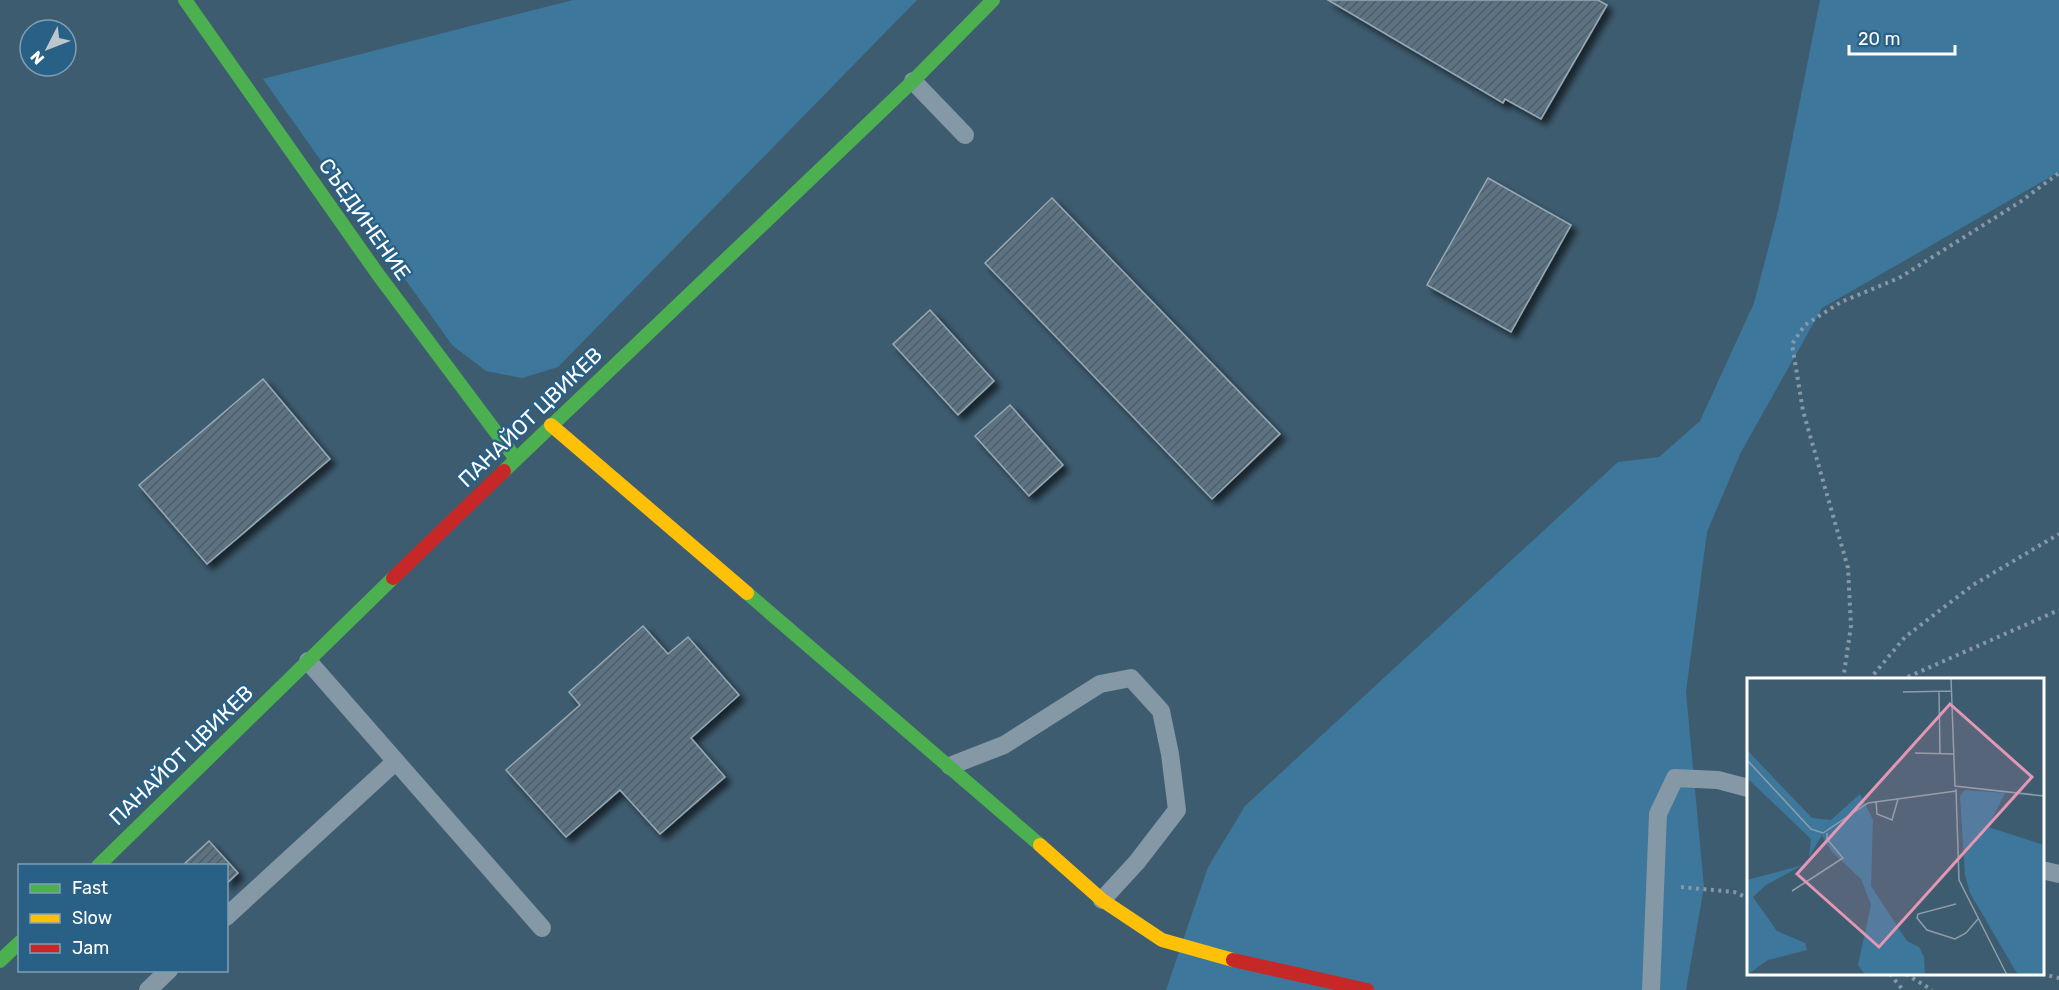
<svg xmlns="http://www.w3.org/2000/svg" width="2059" height="990" viewBox="0 0 2059 990" font-family="Rubik,sans-serif">
<defs>
<pattern id="building-hatch" width="6" height="6" patternUnits="userSpaceOnUse" patternTransform="scale(1.5)"><rect width="6" height="6" fill="#5b7383"/><path d="M-1 1l2-2M0 6l6-6M5 7l2-2" fill="none" stroke="#525c62"/></pattern>
<filter id="shadow"><feDropShadow dx="5.5" dy="5.5" stdDeviation="3" flood-color="#0009"/></filter>
</defs>
<rect width="100%" height="100%" fill="#3e5c70"/>
<path fill="#3d779b" d="M573,0h344l-359,367 -36,11 -36,-7 -34,-26 -189,-266z
M1820,0h239v172l-237,136 -81,144 -34,80 -21,160 18,195 -18,103h-520l42,-123 37,-61 373,-344 41,-5 41,-36 54,-118 24,-92z"/>
<path fill="url(#building-hatch)" stroke="#98a9b4" stroke-width="1.5" filter="url(#shadow)" d="M1328,0h270l9,5 -66,114 -36,-20 -2,4z
M1488,178l83,47 -60,107 -84,-47z
M1052,198l228,236 -68,65 -227,-236z
M930,310l64,71 -36,34 -65,-71z
M263,379l67,80 -123,105 -68,-79z
M1010,405l53,60 -34,31 -54,-60z
M643,626l25,28 20,-17 51,58 -48,43 34,39 -65,57 -40,-44 -54,47 -60,-67 74,-65 -11,-13z
M209,841l29,32 -12,11v-18h-44z"/>
<g fill="none" stroke-linecap="round" stroke-linejoin="round">
<path stroke="#8598a6" stroke-width="4" stroke-dasharray="3 4.5" stroke-linecap="butt" d="M1843,680l8,-54 -3,-58 -45,-157 -11,-67 13,-19 36,-23 58,-24 121,-76 39,-29
M1869,680l36,-43 68,-52 86,-51
M1901,680l158,-70
M1681,887l53,5 14,6
M1890,974l13,16
M1906,974l26,16
M2042,974l17,4"/>
<path stroke="#8598a6" stroke-width="18" d="M913,81l52,54
M308,661l234,267
M950,766l54,-21 96,-61 31,-6 30,33 9,43 7,56 -40,52 -35,38
M2042,870l17,4
M226,917l170,-156
M148,990l21,-20
M1651,990l7,-176 17,-36 43,2 30,8"/>
<path stroke="#4caf50" stroke-width="14" d="M185,0l192,273 139,186
M504,471l409,-390 80,-81
M747,593l293,252
M98,866l295,-288
M0,961l20,-19"/>
<path stroke="#ffc107" stroke-width="14" d="M551,425l196,168
M1040,845l62,55 60,40 71,20"/>
<path stroke="#c62828" stroke-width="14" d="M393,578l111,-107
M1233,960l134,30"/>
</g>
<g text-anchor="middle" dominant-baseline="central" stroke-width="4.5" stroke-linejoin="round" paint-order="stroke">
<g font-size="21" fill="#fff" stroke="#286086">
<text transform="translate(365 219) rotate(55)">СЪЕДИНЕНИЕ</text>
<text transform="translate(530 417) rotate(-44)">ПАНАЙОТ ЦВИКЕВ</text>
<text transform="translate(181 755) rotate(-44)">ПАНАЙОТ ЦВИКЕВ</text>
</g>
</g>
<g transform="translate(1747 678)">
<rect width="297" height="297" fill="#3e5c70"/>
<path d="M218,112l40,3 -17,34 56,18v130h-26l-48,-82 -5,-18 -5,-79zM113,116l13,26 -2,66 36,55 12,6 5,10 1,18h-60l-7,-10 13,-60 -10,-26 -29,-27 -10,-16 9,-16zM56,187l-37,20 -13,12 24,34 28,12 2,7 -39,10 -21,15v-95z" fill="#3d779b"/>
<path d="M0,72l65,68 19,2 -22,37 2,-18 -64,-61z" fill="#3d779b"/>
<path fill="none" stroke="#8b9da9" stroke-width="1.5" d="M204,0l4,108 89,10M156,14l49,-1M192,14l1,62M168,75l39,1M0,82l64,69 12,4 45,-30 88,-12M209,111l3,91 48,95M129,123l1,13 15,6 6,-21M45,213l51,-33 -16,-19v-6M209,226l-38,10 -1,4 10,12 28,9 11,-6 12,-14"/>
<path fill="#e497b5" fill-opacity="0.15" stroke="#e497b5" stroke-width="3" d="M203,26l82,73 -153,170 -82,-73z"/>
<rect width="297" height="297" fill="none" stroke="#fff" stroke-width="3"/>
</g>
<rect x="18" y="864" width="210" height="108" fill="#286086" stroke="#7ea0b6" stroke-width="1.5"/>
<rect x="30" y="884" width="30" height="9" fill="#4caf50" stroke="#7ea0b6" stroke-width="1.5"/>
<text x="72" y="894" font-size="18" fill="#ffffff">Fast</text>
<rect x="30" y="914" width="30" height="9" fill="#ffc107" stroke="#7ea0b6" stroke-width="1.5"/>
<text x="72" y="924" font-size="18" fill="#ffffff">Slow</text>
<rect x="30" y="944" width="30" height="9" fill="#c62828" stroke="#7ea0b6" stroke-width="1.5"/>
<text x="72" y="954" font-size="18" fill="#ffffff">Jam</text>
<g transform="translate(48 48) rotate(228)"><circle r="28" fill="#286086" stroke="#7ea0b6" stroke-width="1.5"/>
<path d="M0-4.5L10 22L0 15L-10 22Z" fill="#bbc6cd"/>
<text y="-9" font-size="16" font-weight="bold" text-anchor="middle" fill="#ffffff">N</text>
</g>
<path d="M1849 45v9h106v-9" fill="none" stroke="#ffffff" stroke-width="3"/>
<text x="1858" y="45" font-size="18" fill="#ffffff" stroke="#286086" stroke-width="4.5" paint-order="stroke">20 m</text>
</svg>
